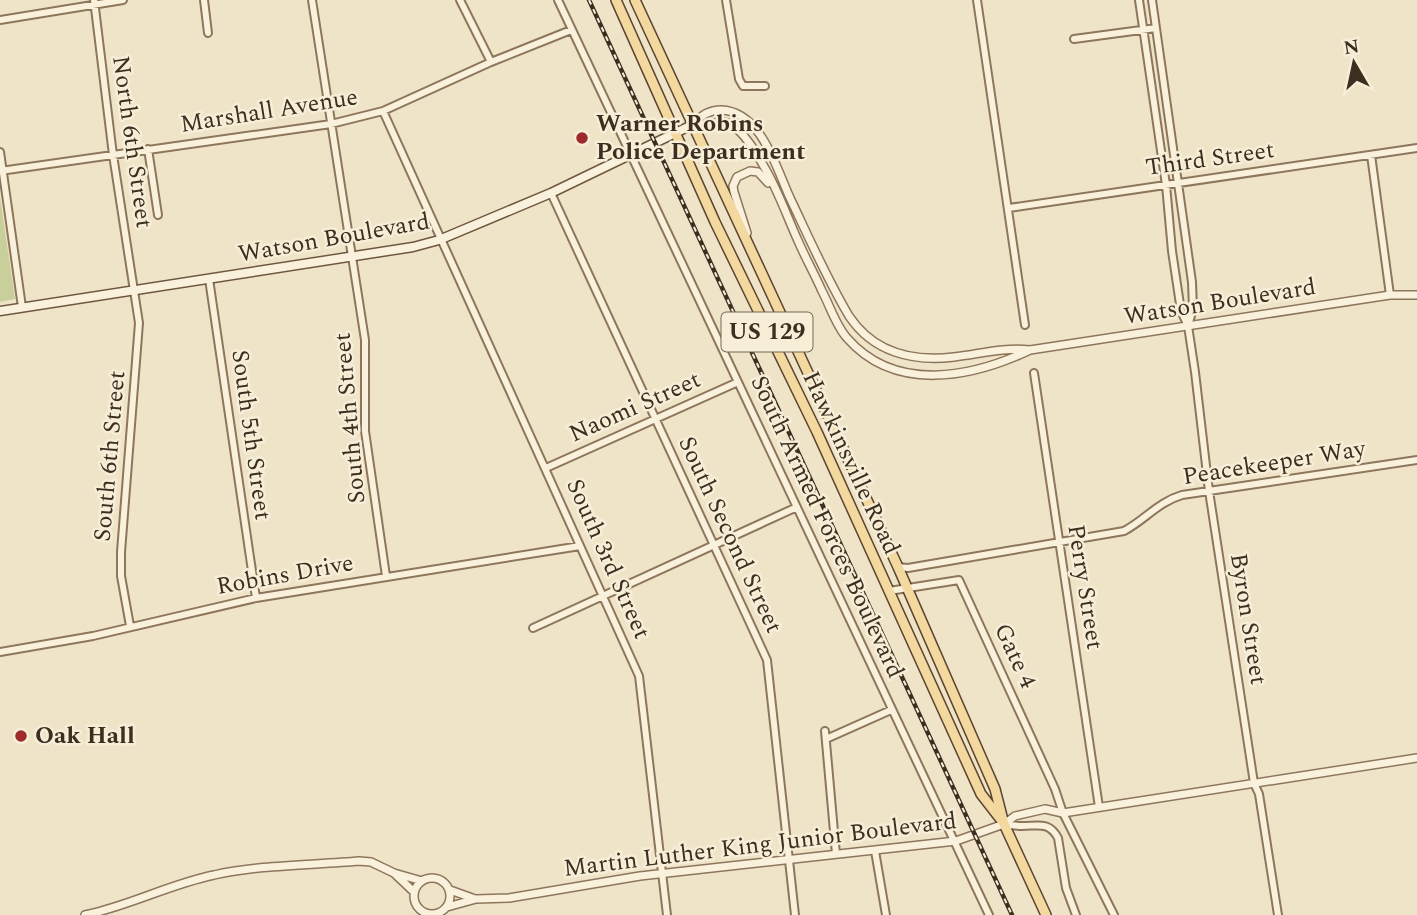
<svg xmlns="http://www.w3.org/2000/svg" width="1417" height="915" viewBox="0 0 1417 915" font-family="Spectral,serif">
<rect width="100%" height="100%" fill="#f0e4c8"/>
<path fill="#c9cf9b" d="M0,197l15,102 -15,3z"/>
<g fill="none" stroke-linecap="round" stroke-linejoin="round">
<g stroke="#8d765c" stroke-width="10">
<path id="minor" d="M94,0l19,155 26,168 -18,229v24l9,50
M204,0l4,33
M312,0l53,340v91l21,145
M460,0l31,62
M558,0l431,915
M726,0l13,79 4,7h22
M977,0l48,325
M1139,0l27,185 6,66 9,60 7,15 7,46 14,119 45,292 5,11 19,121
M1152,0l40,282 1,27 -5,17
M0,20l123,-20
M1074,39l82,-11
M383,111l256,565 28,239
M148,149l10,66
M0,152l22,155
M1371,155l19,140
M0,171l331,-47 52,-13 108,-49 80,-32
M551,193l216,467 28,255
M1009,208l408,-60
M209,279l47,319
M1034,373l65,434
M546,468l192,-86
M898,567l10,1 216,-37c21,-11 34,-29 58,-36l235,-35
M889,591l70,-11 96,209 8,24 51,102
M533,628l264,-121
M0,652l93,-16 163,-38 324,-52
M825,731l11,123
M826,739l65,-29
M1004,824c6,1 12,2 18,2 16,0 27,-5 36,12l8,50 10,27
M875,851l11,64"/>
</g>
<g stroke="#8d765c" stroke-width="10">
<path id="tertiary" d="M747,233l-13,-41 -1,-6 4,-9 13,-6 8,1 10,11
M1030,350c-59,28 -135,43 -183,-12 -11,-12 -17,-32 -25,-47 -7,-16 -16,-32 -23,-48 -11,-24 -20,-50 -33,-73 -8,-14 -21,-38 -36,-46 -10,-5 -23,3 -36,0 7,-9 15,-14 27,-14 41,1 56,61 70,90 18,38 36,79 58,116 24,36 63,46 105,41 26,-3 49,-10 76,-7l360,-55h27
M395,874l19,18
M414 896a18 18 0 1 1 36 0a18 18 0 1 1-36 0Z
M450,890l25,9
M447,907l29,-8 33,-1 131,-22 316,-35 48,-17 11,-8 30,-7 18,4 354,-55
M85,915c44,-9 85,-31 129,-40 43,-10 100,-10 145,-14l12,1 23,11 28,8"/>
</g>
<g stroke="#6f573f" stroke-width="11">
<path id="secondary" d="M0,311l413,-64 26,-7 112,-47 143,-69"/>
</g>
<g stroke="#5b4430" stroke-width="12">
<path id="primary" d="M616,0l99,222 102,210 164,362 21,27
M635,0l263,567 97,222 9,35 42,91"/>
</g>
<use href="#minor" stroke="#faf1dc" stroke-width="6"/>
<use href="#tertiary" stroke="#faf1dc" stroke-width="7"/>
<use href="#secondary" stroke="#faf1dc" stroke-width="8"/>
<use href="#primary" stroke="#f3d9a0" stroke-width="9"/>
<g stroke="#3d2e20" stroke-width="4.5">
<path id="rail" d="M589,0l423,915"/>
</g>
<use href="#rail" stroke="#f7eed8" stroke-width="2" stroke-dasharray="5" stroke-linecap="butt"/>
</g>
<g fill="#9e2a2b" stroke="#f7eed8" stroke-width="2.5">
<circle cx="582" cy="138" r="7"/>
<circle cx="21" cy="736" r="7"/>
</g>
<g text-anchor="middle" dominant-baseline="central" stroke-width="5" stroke-linejoin="round" paint-order="stroke">
<rect fill="#f7eed8" stroke="#756857" stroke-width="2" x="721.5" y="312.5" width="91" height="39" rx="5"/>
<g font-size="23" font-weight="bold" fill="#3d2e20">
<text x="767" y="332">US 129</text>
</g>
<g font-size="24" fill="#3d2e20" stroke="#f7eed8">
<text transform="translate(269 111) rotate(-9)">Marshall Avenue</text>
<text transform="translate(132 142) rotate(82)">North 6th Street</text>
<text transform="translate(1210 159) rotate(-8)">Third Street</text>
<text transform="translate(334 238) rotate(-10)">Watson Boulevard</text>
<text transform="translate(1220 302) rotate(-9)">Watson Boulevard</text>
<text transform="translate(635 407) rotate(-24)">Naomi Street</text>
<text transform="translate(350 418) rotate(-95)">South 4th Street</text>
<text transform="translate(251 435) rotate(82)">South 5th Street</text>
<text transform="translate(110 456) rotate(-85)">South 6th Street</text>
<text transform="translate(851 463) rotate(65)">Hawkinsville Road</text>
<text transform="translate(1274 463) rotate(-9)">Peacekeeper Way</text>
<text transform="translate(827 527) rotate(65)">South Armed Forces Boulevard</text>
<text transform="translate(730 535) rotate(65)">South Second Street</text>
<text transform="translate(608 559) rotate(66)">South 3rd Street</text>
<text transform="translate(285 575) rotate(-10)">Robins Drive</text>
<text transform="translate(1085 587) rotate(81)">Perry Street</text>
<text transform="translate(1248 619) rotate(81)">Byron Street</text>
<text transform="translate(1015 656) rotate(65)">Gate 4</text>
<text transform="translate(760 845) rotate(-7)">Martin Luther King Junior Boulevard</text>
</g>
<g font-size="24" font-weight="bold" fill="#3d2e20" stroke="#f7eed8" text-anchor="start">
<text x="596" y="124">Warner Robins<tspan x="596" dy="28">Police Department</tspan></text>
<text x="35" y="736">Oak Hall</text>
</g>
</g>
<g transform="translate(1354 63) rotate(351)" stroke="#f7eed8" stroke-width="5" paint-order="stroke">
<path d="M0-5L12 26L0 18L-12 26Z" fill="#3d2e20"/>
<text y="-10" font-size="19" font-weight="bold" text-anchor="middle" fill="#3d2e20">N</text>
</g>
</svg>
